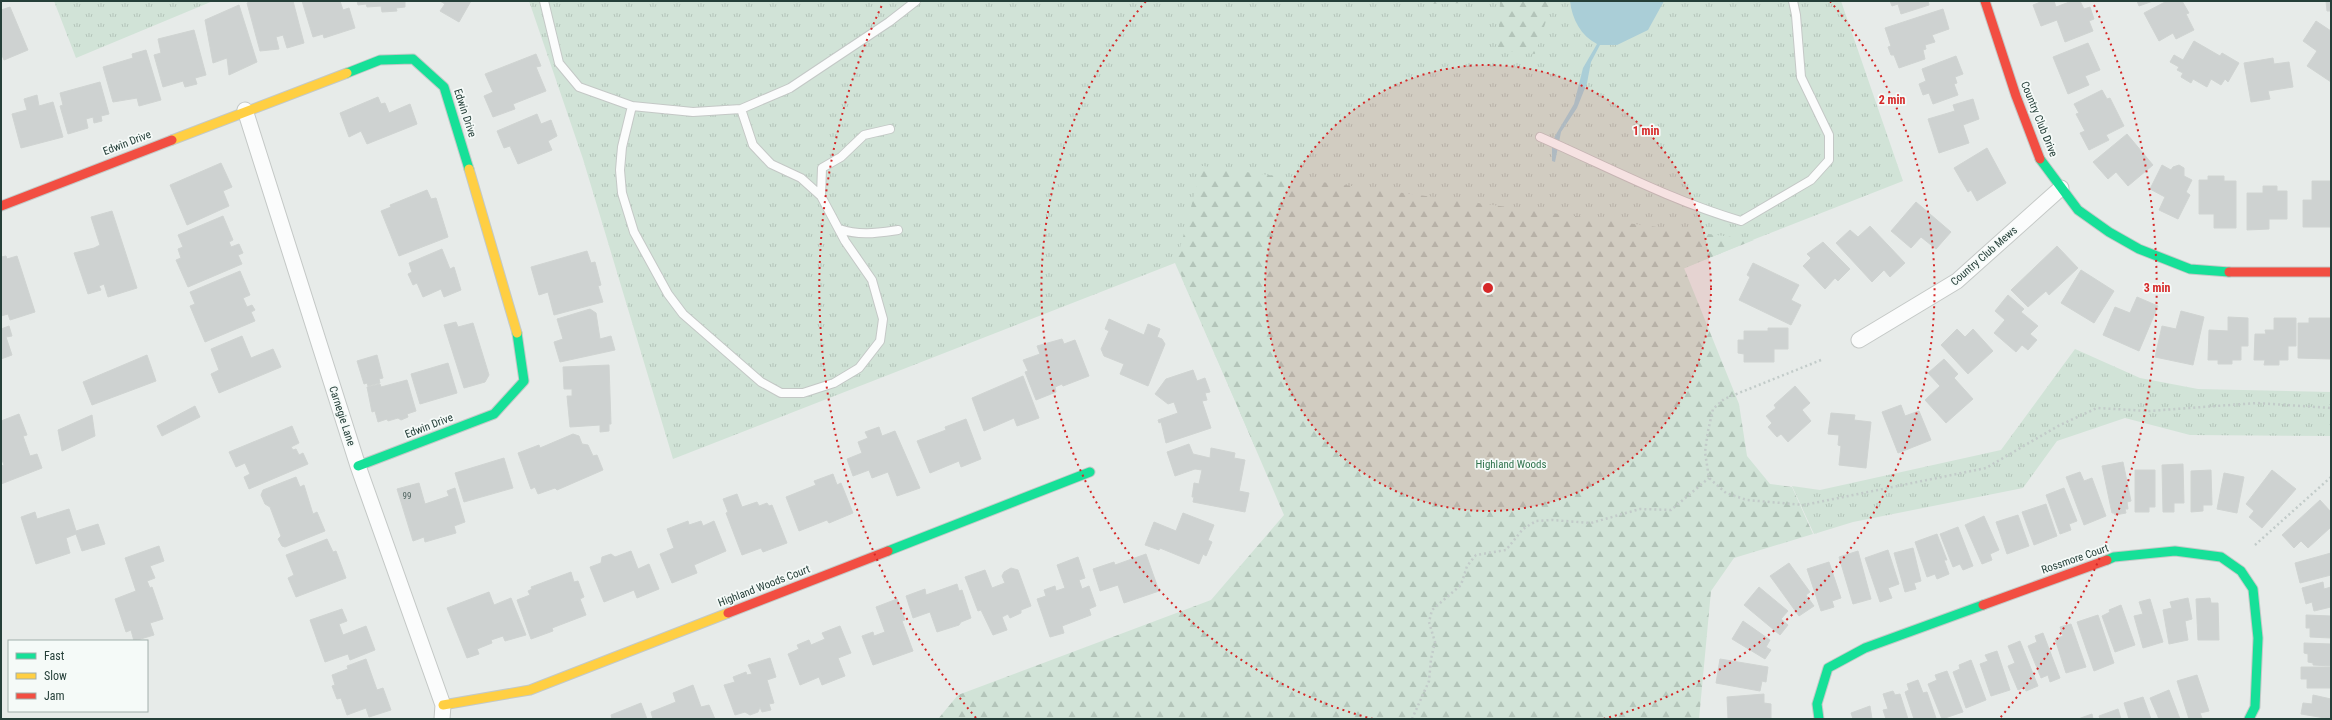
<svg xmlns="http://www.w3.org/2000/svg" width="2332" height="720" viewBox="0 0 2332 720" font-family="'Roboto Condensed',sans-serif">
<defs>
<pattern id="grass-tufts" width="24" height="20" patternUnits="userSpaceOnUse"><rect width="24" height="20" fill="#d1e3d7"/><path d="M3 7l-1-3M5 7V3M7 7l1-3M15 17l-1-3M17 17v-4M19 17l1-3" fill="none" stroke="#b3c4b9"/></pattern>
<pattern id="forest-firs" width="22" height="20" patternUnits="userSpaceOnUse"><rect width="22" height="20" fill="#d1e3d7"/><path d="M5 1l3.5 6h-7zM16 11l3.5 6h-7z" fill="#b3c4b9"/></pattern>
</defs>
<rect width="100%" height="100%" fill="#e7ebe9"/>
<path fill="url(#grass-tufts)" d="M54,1h159l-137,57z
M529,1h1312l62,180 -148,58 -500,208 -80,-184 -502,196 -90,-300z
M2075,349l65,29 58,11 133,3v44l-141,-1 -65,-17 -68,23 -34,47 -170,34 -39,12 -22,-48 28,4 181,-40z"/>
<path fill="url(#forest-firs)" d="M1424,1h46l-1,2 -44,1z
M1500,1h61l-3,6 -9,5 -14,42 -37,-4z
M1202,166l552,74 -70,28 55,136 8,52 23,28 22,3 21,47 -79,24 -23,33 -12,128h-761l20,-24 253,-95 73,-85 -108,-252z"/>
<path fill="#aaced7" d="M1570,1h94l-16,29 -31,15h-17l-9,17 -4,21 -10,25 -16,24 -6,30 -3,-1v-15l3,-10 19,-32 9,-36 14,-24c-16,-8 -25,-25 -27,-43z"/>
<path fill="#ced2d1" stroke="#d0d4d2" d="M253,1h40l11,42 -17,5 -4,-13 -7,2 3,12 -19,2 -13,-48z
M302,1h38l3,9 6,-2 6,20 -31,10 -1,-4 -10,3z
M357,1h48v6l-9,1 1,3 -15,1 -1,-6 -14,1 -1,-3 -8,1z
M440,1h31l-12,21 -19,-11 5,-7z
M1890,1h38l1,4 -28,9 -3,-10 -6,2z
M2043,1h11l2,6 16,-6h8l4,8 6,-2 4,12 -5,2 4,10 -28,11 -8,-22 -16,6 -8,-21z
M2137,1h16l-14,5z
M2167,1h15l7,12 -3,1 8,16 -18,9 -3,-6 -14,8 -15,-28z
M2326,1h5v10h-4z
M239,5l18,57 -28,13 -2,-17 -14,5 -8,-43z
M10,7l18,43 -24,10 -3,-7v-43z
M1943,9l6,20 -17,6 3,7 -10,3 1,4 -3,1 2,9 -26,9 -5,-13h-3l-3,-8 3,-1 -6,-18z
M2316,21l15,10v51l-24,-16 10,-15 -14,-10z
M194,30l12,45 -11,3 2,6 -12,3 -2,-6 -20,6 -9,-32 7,-2 -3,-14z
M2194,41l26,15 2,-3 17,10 -11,19 -3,-3 -4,6 -10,-6 -4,8 -14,-8 -2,4 -10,-6 2,-4 -6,-3 2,-3 -9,-5 4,-7 9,5z
M2088,43l12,27 -15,6 4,9 -21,9 -15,-37z
M146,50l15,50 -22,6 -2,-8 -24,4 -10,-35 30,-9 -1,-4z
M536,54l5,12 -5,1 10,24 -33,13 2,5 -22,8 -9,-21 9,-4 -8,-18z
M1956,56l7,18 -8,3 2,6 -3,1 4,11 -25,9 -4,-11 -6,2 -4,-11 7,-3 -4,-12z
M2273,58l1,6 15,-2 4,25 -25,4 2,8 -19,3 -7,-39z
M100,82l9,32 -8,2 1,5 -8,2 -1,-6 -7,2 2,9 -20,6 -8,-28 3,-1 -3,-12z
M2102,90l5,9 3,-1 14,28 -18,9 3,5 -20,10 -9,-17 5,-2 -9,-17 3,-1 -5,-9z
M37,95l2,11 14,-4 10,35 -42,11 -9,-34 15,-4 -3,-11z
M378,97l3,7 4,-1 4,10 21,-9 7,20 -50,20 -6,-13 -12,6 -9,-24z
M1973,99l6,20 -16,6 6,18 -30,10 -11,-34 27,-8 -2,-6z
M537,114l4,10 10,-4 6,16 -9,5 4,9 -34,14 -8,-18 -6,2 -7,-17z
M2127,134l26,31 -25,21 -12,-14 -8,7 -15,-17z
M1987,148l19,35 -29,18 -6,-11 -3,2 -14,-24z
M221,163l11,24 -9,4 6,15 -42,19 -17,-40z
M2162,165l9,5 2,-3 6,-2 5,3v8l8,4 -6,12 4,3 -12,24 -19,-9 6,-13 -15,-8z
M2208,176h16v5h12v47h-22v-14h-15v-34h9z
M2312,181h19v46h-28v-27h9z
M2263,186h14v5h10v28h-18v10l-22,1v-37h16z
M427,190l4,9 5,-1 12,39 -49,19 -18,-45 10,-4 -1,-2z
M1916,202l35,30 -15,17 -15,-12 -10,11 -20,-17z
M112,211l25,77 -29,9 -4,-13 -5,2 2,4 -13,4 -14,-41 20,-5 6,-3 -9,-28z
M223,216l10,24 -4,2 2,5 8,-3 4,9 -5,2 4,9 -54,23 -12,-27 5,-2 -3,-9 5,-2 -5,-12z
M1870,226l35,37 -15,14 -6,-7 -12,12 -36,-39 14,-13 8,7z
M1823,242l27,27 -12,12 -3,-3 -10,11 -22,-23 8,-8 -4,-4z
M2057,246l21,22 -29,27 -3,-4 -18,16 -17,-17z
M442,249l8,20 4,-2 7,23 -17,7 -3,-8 -18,8 -6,-14 -4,2 -5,-11 4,-2 -3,-9z
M587,251l4,12 4,-1 6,23 -3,1 5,16 -49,13 -6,-23 -9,3 -8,-28z
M6,256l1,3 10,-3 18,56 -25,8 -2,-6 -7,2v-59z
M1753,263l46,22 -8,15 10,5 -10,20 -52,-25 11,-23 -3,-2z
M2081,270l33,21 -20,32 -33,-20z
M240,271l10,24 -7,3 4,9 5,-2 3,5 -4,2 4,9 -50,21 -15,-36 5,-2 -5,-12z
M2008,295l16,14 -3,3 17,14 -8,8 7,6 -9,10 -6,-5 -6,7 -22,-19 11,-13 -10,-9z
M2137,297l21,9 -19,45 -36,-16 12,-28 15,6z
M590,309l6,4 4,26 11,-3 4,14 -55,12 -6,-20 9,-3 -6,-20z
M2181,311l23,6 -11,48 -38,-8 7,-31 14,3z
M2228,317l20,1v28h-7v14h-9v4h-14v-4h-10l1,-30 19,1z
M2274,318h22v28h-8v14h-9v5h-15l1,-5h-11l1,-26h11l-1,-4h9z
M2309,318h22v41l-33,-1v-35h11z
M1109,319l35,16 4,-11 12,5 -3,8 5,2 3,5 -17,42 -28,-12 4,-10 -20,-8 -3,-7 8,-18 -4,-2z
M456,322l2,5 15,-4 16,52 -4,7 -21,6 -20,-63z
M9,326l3,10 -6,1 6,18 -11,4v-30z
M1768,328h20v21h-14v13h-30v-8l-6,-1v-13h6v-9h24z
M1957,329l8,8 8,-8 20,22 -25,23 -27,-29z
M242,336l9,22 22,-9 8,18 -62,26 -8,-19 8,-4 -8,-21z
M1062,339l2,5 11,-4 14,36 -26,10 -1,-2 -7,3 1,5 -20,8 -11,-28 3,-1 -5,-11 17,-6 -3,-8z
M147,355l9,26 -64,24 -9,-23z
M377,355l6,23 -4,1 1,4 -12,3 -1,-3 -3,1 -7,-23z
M1944,359l14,15 -4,4 19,21 -27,24 -21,-23 15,-14 -12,-13z
M448,363l9,30 -37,11 -9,-30z
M609,365l2,59h-2v7l-9,1v-7l-30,2 -3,-31h5v-7h-8l-1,-22z
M1193,370l4,11 8,-3 5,14 -5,1 2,7 -5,1 9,27 -45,15 -5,-21 -2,1 -1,-3 20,-7 -4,-11 -6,2 -13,-10 11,-15z
M1023,376l16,42 -22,8 -3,-8 -30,13 -12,-33z
M407,380l9,31 -9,3 1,3 -7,3 -3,-2 -10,3 -1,-2 -9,3 -3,-11 -3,1 -5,-25 13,-3 1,3z
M1795,386l15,17 -8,7 9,11 -23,21 -7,-8 -4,3 -9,-10 4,-4 -6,-7 10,-8 -2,-3z
M1901,405l4,11 14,-5 12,29 -33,13 -16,-41z
M195,406l5,11 -38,19 -5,-10z
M1831,413l24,2 -1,5 17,2 -5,46 -27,-3 2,-19 -3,-1 1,-10 -11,-1z
M19,414l8,21 -4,1 7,20 7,-2 5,14 -41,16v-18l3,-1 -3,-8v-36z
M92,415l3,21 -33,15 -4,-21z
M966,419l15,40 -20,8 -2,-6 -29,12 -13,-32 29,-11 -1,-3z
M292,426l7,17 -8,4 2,3 3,-1 3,6 4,-2 5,11 -59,25 -5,-12 6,-3 -5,-11 -9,4 -7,-15z
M879,427l3,9 13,-5 25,57 -23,8 -9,-24 -16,6 -3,-8 -16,6 -6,-17 15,-6 -4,-11 10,-4 -3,-6z
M573,434l6,2 3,8 6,1 5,11 4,-1 6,15 -46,20 -2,-2 -17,6 -3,-7 -4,2 -13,-36 21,-8 1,3z
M1189,444l4,10 17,4 1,-10 24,5 -1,5 11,2 -6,31 10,2 -4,19 -52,-10 1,-5h-2l2,-14 5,1 3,-14 -7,-1 -20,7 -8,-24z
M504,458l9,30 -49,14 -9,-29z
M2123,462l8,39 -4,1 1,7h-3l1,4 -11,2 -1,-2h-2l-10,-47z
M2183,464l1,39h-10v9h-11l-1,-47z
M2135,470h20v37h-6v5h-14z
M2211,470l1,35h-9v6l-12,1v-41z
M2272,470l24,19 -34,39 -13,-11 5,-6 -8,-7z
M2080,472l4,9 8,-3 14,38 -22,9 -18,-48z
M2224,473l20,4 -7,36 -20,-4z
M833,474l4,11 4,-2 12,30 -24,10 -2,-3 -28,11 -13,-34 30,-12 -2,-4z
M296,477l4,10 4,-2 9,29 4,-2 8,19 -40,16 -3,-1 -4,-7 3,-3 -11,-29 -5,-3 -4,-9 2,-5z
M419,483l6,21 24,-8 -2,-5 8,-3 10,34 -11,4 2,7 -31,9 -1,-5 -11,4 -16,-52z
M2064,488l13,33 -8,3 2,6 -11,4 -14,-39z
M737,494l5,13 15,-5 2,4 8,-3 2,3 3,-1 15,38 -24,9 -2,-4 -19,7 -16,-42 2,-1 -5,-13z
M2320,500l11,12v15l-23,21 -7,-7 -7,7 -12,-13z
M2046,504l11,32 -23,9 -12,-33z
M69,509l7,22 22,-7 7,20 -23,7 -6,-17 -10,4 4,15 -34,11 -15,-47 14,-5 2,7z
M1183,513l31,12 -6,15 4,2 -6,14 -3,-2 -4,10 -39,-16 -1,2 -14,-5 9,-23 22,9z
M2018,515l11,31 -22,8 -11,-32z
M1984,516l15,34 -9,4 2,6 -10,4 -17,-39z
M688,521l1,4 12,-4 2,5 11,-5 12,30 -32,14 3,8 -25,10 -12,-29 14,-6 -7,-19z
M1958,527l15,39 -10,4 -3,-6 -7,3 -13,-33z
M1937,534l10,26h-3l5,14 -12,5 -2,-5 -8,3 -12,-35z
M327,539l6,13 3,-1 10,27 -50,19 -8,-19 6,-3 -8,-20z
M159,546l5,15 -14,5 5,12 -8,3 3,7 2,-1 11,32 -13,4 4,12 -20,6 -3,-11 -5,2 -11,-33 21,-8 -11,-33z
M1913,548l8,33 -7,2 2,6 -11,3 -11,-39z
M1888,550l11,34 -11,4 4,10 -12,4 -15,-44z
M631,551l7,18 11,-5 10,25 -22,9 -3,-8 -30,12 -14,-35 11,-4 1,-6 9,-3 4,3z
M1858,551l13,48 -18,5 -14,-47z
M2331,553v22l-31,8 -5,-20z
M1146,554l13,37 -35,12 -6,-18 -18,6 -7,-22 21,-7 1,3z
M1078,557l7,21 -6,2 3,9 7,-3 7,20 -7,3 2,6 -29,11 2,7 -14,4 -13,-38 9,-3 -2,-6 11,-4 1,5 9,-3 -8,-23z
M1829,562l12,36 -9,3 2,6 -13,4 -14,-42z
M1789,563l21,29 -4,3 8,11 -15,10 -29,-40z
M1011,568l7,2 13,36 -10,4v3l-11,5 -2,-4 -6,3 5,13 -14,5 -12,-25 -3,1 -13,-34 20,-7 7,18 13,-5 -3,-7 2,-4z
M571,572l3,10 4,-1 6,16 -4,2 6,16 -34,13 1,3 -22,8 -14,-39 13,-5 -2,-4 4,-2 -1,-2z
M2323,582l1,7 7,-2v20l-17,4 -2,-9 -6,2 -4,-16z
M957,584l2,7 3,-1 9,28 -10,4 -2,3 -22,7 -7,-20 -17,6 -7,-22 19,-7 1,6z
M1759,587l29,24 -7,8 7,6 -8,10 -36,-30z
M489,592l5,13 17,-7 15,37 -21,6 -2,-5 -12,4 1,3 -15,6 2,5 -12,4 -20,-50z
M2188,598l4,21 -7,2 3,19 -19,4 -6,-34 9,-2 -2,-6z
M2210,598l1,5h7l1,37h-21l-2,-41z
M897,599l8,21 -3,1 11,30 -40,14 -11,-29 11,-4 1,4 11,-4 -9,-25z
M2150,599l13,43 -20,6 -9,-32 9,-2 -4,-12z
M2121,605l14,40 -20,7 -13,-36 8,-4 -1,-2z
M342,609l5,12 -8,3 4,11 23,-9 9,24 -25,10 -2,-6 -23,8 -15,-42z
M2098,615l16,48 -20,8 -17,-49z
M2306,615l25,1v22l-21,-1v-9h-4z
M1743,621l27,19 -4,7 5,3 -6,9 -33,-20z
M2071,624l15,43 -20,6 -11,-34 8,-3 -3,-9z
M840,626l11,27 -13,5 7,18 -23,9 -3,-8 -19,8 -12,-31 11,-5 -2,-4 12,-5 2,5 14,-6 -3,-6z
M2043,633l17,45 -10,4 -2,-7 -7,3 -13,-32 9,-4 -2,-6z
M2020,641l18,45 -12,5 -1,-4 -7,3 -10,-24 7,-3 -7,-17z
M2304,643l27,1v22l-18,-1v-2l-5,-1v-8l-4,-1z
M1997,651l13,39 -19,6 -11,-32 8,-3 -3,-6z
M770,658l6,19 -9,3 7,23 -5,1 2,6 -9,2 -2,-5 -2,5 -8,3 -5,-3 -10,3 -11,-30 11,-3 -2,-5 13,-5 1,3 5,-1 -4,-9z
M366,659l11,31 6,-2 8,22 -22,7 -3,-9 -19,7 -6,-17 -4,1 -5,-13 3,-1 -3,-10 16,-6 -1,-3z
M1720,659l48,8 -2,15 -4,-1 -2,10 -44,-8z
M1971,660l15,40 -20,8 -13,-36 7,-3 -1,-4z
M2301,667h30v21h-24v-9h-6z
M1947,671l16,41 -21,7 -14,-35 9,-4 -2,-5z
M2197,675l12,36 -9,2 2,5 -13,1 -12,-38z
M1918,680l5,13 4,-1 9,26 -22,1 -9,-27 4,-2 -2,-6z
M693,685l8,22 8,-2 6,14h-62l-2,-7 25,-10 -3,-9z
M2169,690l11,29h-21l-9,-21z
M1893,691l2,4 5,-1 8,25h-22l-3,-9 5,-1 -5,-15z
M1764,694v9l7,1v14l-43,1 -1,-22z
M2313,695l18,4v20l-30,-5 2,-11 9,1z
M2143,697l8,22h-22l-5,-16z
M641,703l6,16h-35l-1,-4z
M1870,706l2,13h-19l-2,-6z
M2118,709l3,10h-21l-1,-3z
M2092,714l1,5h-15z"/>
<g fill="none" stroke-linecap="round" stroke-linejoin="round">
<g stroke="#c4c8c6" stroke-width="10">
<path id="lane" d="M544,1l15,62 20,24 53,19 61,6 48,-3 49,-21 99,-66 27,-21
M632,106l-10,41 -2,23 2,23 12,39 34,62 15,20 78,68 20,11h22l31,-10 25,-15 21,-27 3,-22 -11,-39 -27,-39 -24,-45 1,-28 19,-11 23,-22 26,-6
M741,109l12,36 18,19 30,14 20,18
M1540,137c66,29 132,64 201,84l70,-41 18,-20v-25l-28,-58 -5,-62 -3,-14
M839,229c21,7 38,4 59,1"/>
</g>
<g stroke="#c4c8c6" stroke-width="17">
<path id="street" d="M245,110l113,356 85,239 -1,14
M1859,340l98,-59 104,-93"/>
</g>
<g stroke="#c3c9c7" stroke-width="11">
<path id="fast" d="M347,73l33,-13 33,-1 31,28 25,82
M2040,159l38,51 31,22 30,17 51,20 39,3
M358,466l136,-52 30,-33 -7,-48
M888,551l202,-79
M2107,560l7,-3 61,-6 46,6 20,14 12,18 5,49 -3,69 -6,12
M1819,719l-2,-15 11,-36 37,-20 118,-43"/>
</g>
<g stroke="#c3c9c7" stroke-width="11">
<path id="slow" d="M172,140l175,-67
M469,169l48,164
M443,705l87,-15 198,-77"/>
</g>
<g stroke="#c3c9c7" stroke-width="11">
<path id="jam" d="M1985,1l31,95 24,63
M1,206l171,-66
M2229,272h102
M1983,605l124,-45
M728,613l160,-62"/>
</g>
<path stroke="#c2cbc9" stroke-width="2.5" stroke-dasharray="2 3" stroke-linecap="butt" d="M1821,360l-97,39 -11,10 -5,22 -3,21 4,26 17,15 21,7 57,5 182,-37 72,-42 39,-18 52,3 108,-8 74,5
M2255,545l76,-68
M1412,719l17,-38 2,-22 4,-17 -6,-20 3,-12 29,-25 6,-19 9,-11 30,-5 17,-21 13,-8 16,-1 39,3 49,-14 31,1 38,-32"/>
<use href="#lane" stroke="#fbfcfc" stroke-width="8"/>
<use href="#street" stroke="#fbfcfc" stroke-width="15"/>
<use href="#fast" stroke="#16e098" stroke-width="9"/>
<use href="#slow" stroke="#ffcf43" stroke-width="9"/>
<use href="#jam" stroke="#f24e42" stroke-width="9"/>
</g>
<circle cx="1488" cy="288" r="223" fill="#d62828" fill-opacity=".12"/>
<g fill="none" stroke="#d62828" stroke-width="2" stroke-dasharray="2 4">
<circle cx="1488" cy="288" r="223"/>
<path d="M1373 719A446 446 0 0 1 1146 1M1830 1A446 446 0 0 1 1603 719"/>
<path d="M976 718A669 669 0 0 1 882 5M2094 5A669 669 0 0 1 2000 718"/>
</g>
<g text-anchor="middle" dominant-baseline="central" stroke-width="3.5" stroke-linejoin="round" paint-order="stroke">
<g font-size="9" fill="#506460">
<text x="407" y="496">99</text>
</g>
<g font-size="11" fill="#253f39" stroke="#f5faf8">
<text transform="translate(465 113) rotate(72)">Edwin Drive</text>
<text transform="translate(2039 119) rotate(68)">Country Club Drive</text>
<text transform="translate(127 143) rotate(-21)">Edwin Drive</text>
<text transform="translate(1984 256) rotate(-41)">Country Club Mews</text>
<text transform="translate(342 416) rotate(72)">Carnegie Lane</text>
<text transform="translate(429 426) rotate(-21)">Edwin Drive</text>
<text transform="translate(2075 559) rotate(-19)">Rossmore Court</text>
<text transform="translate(764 586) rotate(-21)">Highland Woods Court</text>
</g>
<g font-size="11" fill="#31744e" stroke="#f5faf8">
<text x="1511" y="464">Highland Woods</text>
</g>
</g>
<circle cx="1488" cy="288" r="6" fill="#d62828" stroke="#f5faf8" stroke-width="2"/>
<g font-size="12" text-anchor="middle" font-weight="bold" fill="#d62828" stroke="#f5faf8" stroke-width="3.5" stroke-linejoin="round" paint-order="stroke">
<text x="1892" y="104">2 min</text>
<text x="1646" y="135">1 min</text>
<text x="2157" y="292">3 min</text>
</g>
<rect width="2332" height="720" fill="none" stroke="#253f39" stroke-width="4"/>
<rect x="8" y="640" width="140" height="72" fill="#f5faf8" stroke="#a2afac"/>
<rect x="16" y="653" width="20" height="6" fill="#16e098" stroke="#a2afac"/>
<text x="44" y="660" font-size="12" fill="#253f39">Fast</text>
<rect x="16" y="673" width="20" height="6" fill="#ffcf43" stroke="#a2afac"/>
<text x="44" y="680" font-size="12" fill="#253f39">Slow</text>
<rect x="16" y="693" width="20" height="6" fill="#f24e42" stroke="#a2afac"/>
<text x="44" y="700" font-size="12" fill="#253f39">Jam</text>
</svg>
